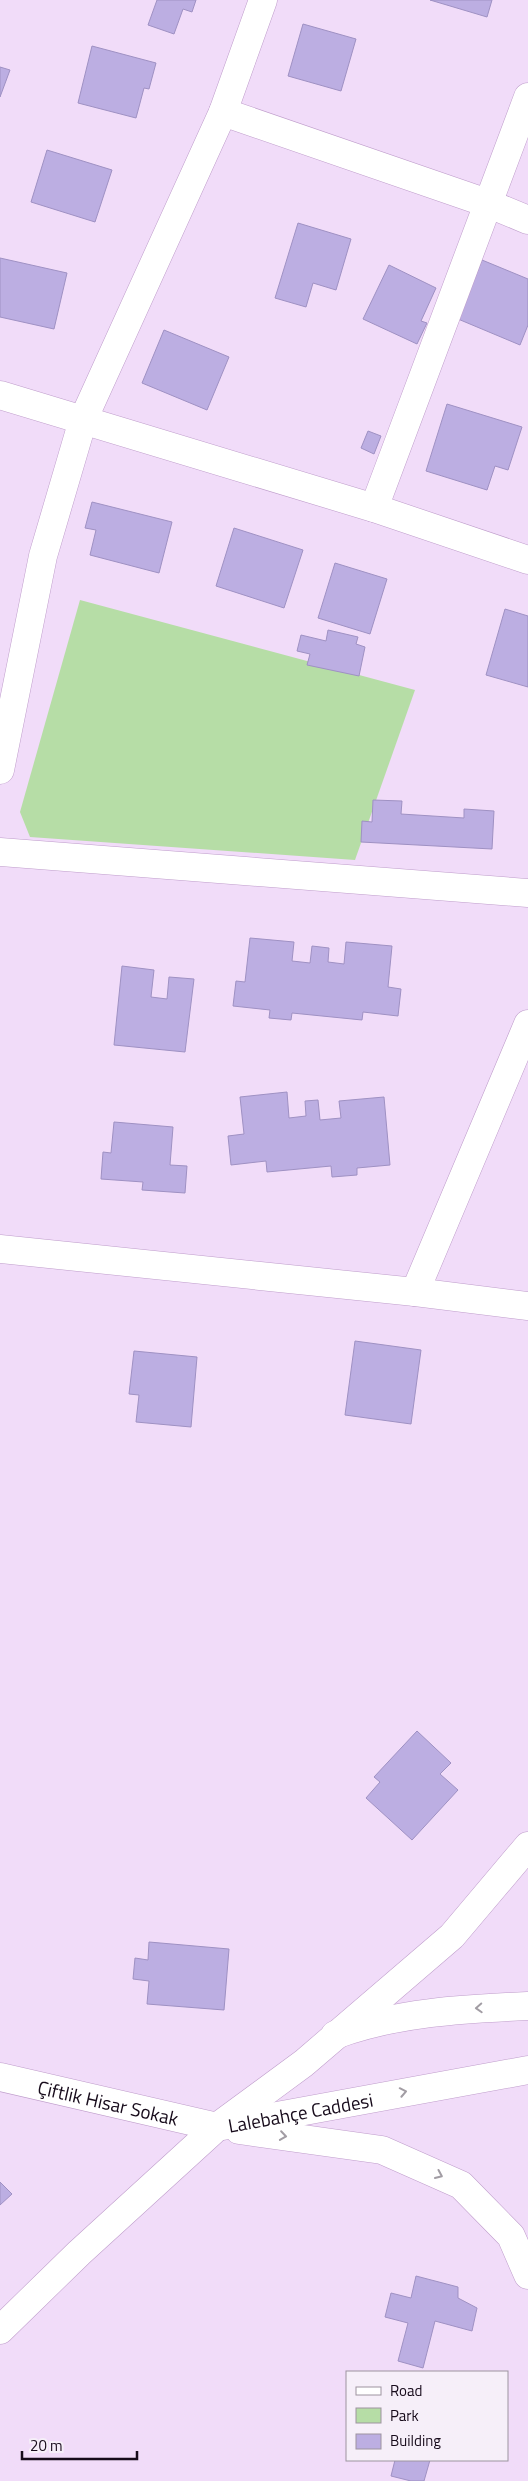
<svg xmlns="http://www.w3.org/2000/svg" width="528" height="2481" viewBox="0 0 528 2481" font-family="'Titillium Web',sans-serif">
<rect width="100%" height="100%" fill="#f1dcf9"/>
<path fill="#b6dda6" d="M80,600l335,90 -60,170 -325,-23 -10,-25z"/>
<path fill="#bcaee2" stroke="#9f91c3" d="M157,0h39l-4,12 -9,-3 -9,25 -26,-9z
M430,0h62l-5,17z
M303,24l53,15 -15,52 -53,-15z
M92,46l64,17 -7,26 -5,-1 -8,30 -58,-15z
M0,67l10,3 -10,27z
M47,150l65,20 -17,52 -64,-20z
M298,223l53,16 -15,51 -23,-7 -7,24 -31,-9z
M0,258l67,15 -13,56 -54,-12z
M482,260l46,19v46l-8,20 -62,-26z
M389,265l47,23 -15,33 6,2 -10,21 -54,-25z
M164,330l65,27 -22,53 -65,-27z
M447,404l75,23 -14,43 -13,-4 -8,24 -61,-19z
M368,431l13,5 -7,18 -13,-6z
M92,502l80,20 -13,51 -69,-18 6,-25 -11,-2z
M234,528l69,22 -19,58 -68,-22z
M335,563l52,16 -17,55 -52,-16z
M505,609l23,7v71l-42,-12z
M328,630l30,7 -2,7 9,3 -6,29 -52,-11 3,-11 -13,-3 4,-16 25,6z
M373,800l29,1 -1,13 63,4v-9l30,2 -2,38 -131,-7 1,-21 10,1z
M250,938l44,4 -2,19 18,2 2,-17 17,2 -1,14 16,2 2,-22 46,4 -4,41 13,2 -3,27 -35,-4 -1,8 -70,-7 -1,7 -22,-2 1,-8 -37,-4 3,-25 9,1z
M122,966l32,4 -3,27 16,2 2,-22 25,2 -9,73 -71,-7z
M287,1092l2,26 17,-2 -1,-15 13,-1 2,20 21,-2 -2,-17 45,-4 6,68 -33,3v7l-25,2 -1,-11 -64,6 -1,-11 -35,4 -3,-29 16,-2 -4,-37z
M114,1122l59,5 -3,38 17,1 -2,27 -43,-3 1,-8 -42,-3 2,-27 8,1z
M355,1341l66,9 -10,74 -66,-9z
M134,1351l63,6 -6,70 -55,-5 3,-27 -10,-1z
M417,1731l34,32 -11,11 18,16 -46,50 -46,-42 14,-16 -6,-5z
M149,1942l80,7 -5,61 -77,-6 2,-23 -16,-2 2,-21 13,2z
M0,2182l12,12 -12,11z
M416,2276l42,11v11l19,10 -5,23 -37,-10 -12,47 -25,-7 10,-38 -23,-6 6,-24 20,5z
M395,2460h35l-6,21h-13l-20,-5z"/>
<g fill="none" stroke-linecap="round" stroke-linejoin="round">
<g stroke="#bf9dcb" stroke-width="29">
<g id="street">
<path d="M223,112l264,91 41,17"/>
<path d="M0,395l374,113 154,52"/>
<path d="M374,508l154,-411"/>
<path d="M0,770l43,-214 40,-136 140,-308 40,-112"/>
<path d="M0,852l528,41"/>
<path d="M0,1249l415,43 113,14"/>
<path d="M415,1292l113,-268"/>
<path id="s1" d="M0,2077l217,50 87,-64 148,-127 76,-90"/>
</g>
</g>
<g stroke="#bf9dcb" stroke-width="29">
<g id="secondary">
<path d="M335,2035c62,-23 128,-26 193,-29"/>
<path d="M239,2130l143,20 79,35 50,51 17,39"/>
<path id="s2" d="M0,2330l79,-77 138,-126 311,-57"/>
</g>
</g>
<use href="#street" stroke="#fff" stroke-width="28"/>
<use href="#secondary" stroke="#fff" stroke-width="28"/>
</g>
<defs><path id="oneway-chevron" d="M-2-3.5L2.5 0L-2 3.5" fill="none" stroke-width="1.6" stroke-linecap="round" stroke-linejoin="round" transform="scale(1.25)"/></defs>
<g stroke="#a29da4">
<use href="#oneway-chevron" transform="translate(479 2008) rotate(177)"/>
<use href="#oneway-chevron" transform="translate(403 2092) rotate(-11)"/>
<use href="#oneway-chevron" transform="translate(283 2136) rotate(8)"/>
<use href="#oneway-chevron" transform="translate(439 2175) rotate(24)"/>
</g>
<g text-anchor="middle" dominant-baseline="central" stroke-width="4.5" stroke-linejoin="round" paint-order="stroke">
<g font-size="19" fill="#170b1b" stroke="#f6eff9">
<text stroke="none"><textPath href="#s1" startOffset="111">Çiftlik Hisar Sokak</textPath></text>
<text stroke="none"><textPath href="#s2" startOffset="382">Lalebahçe Caddesi</textPath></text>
</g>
</g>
<rect x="346" y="2371" width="162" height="90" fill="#f6eff9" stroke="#9d94a0"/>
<rect x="356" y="2387" width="25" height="8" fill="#ffffff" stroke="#9d94a0"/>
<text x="390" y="2396" font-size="15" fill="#170b1b">Road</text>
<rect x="356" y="2408" width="25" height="15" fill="#b6dda6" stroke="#9d94a0"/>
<text x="390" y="2421" font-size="15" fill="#170b1b">Park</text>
<rect x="356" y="2434" width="25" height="15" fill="#bcaee2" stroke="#9d94a0"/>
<text x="390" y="2446" font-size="15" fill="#170b1b">Building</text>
<path d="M22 2451v8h115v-8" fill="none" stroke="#170b1b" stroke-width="2.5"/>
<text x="30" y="2451" font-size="15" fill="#170b1b" stroke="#f6eff9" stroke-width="4" paint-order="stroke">20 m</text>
</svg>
